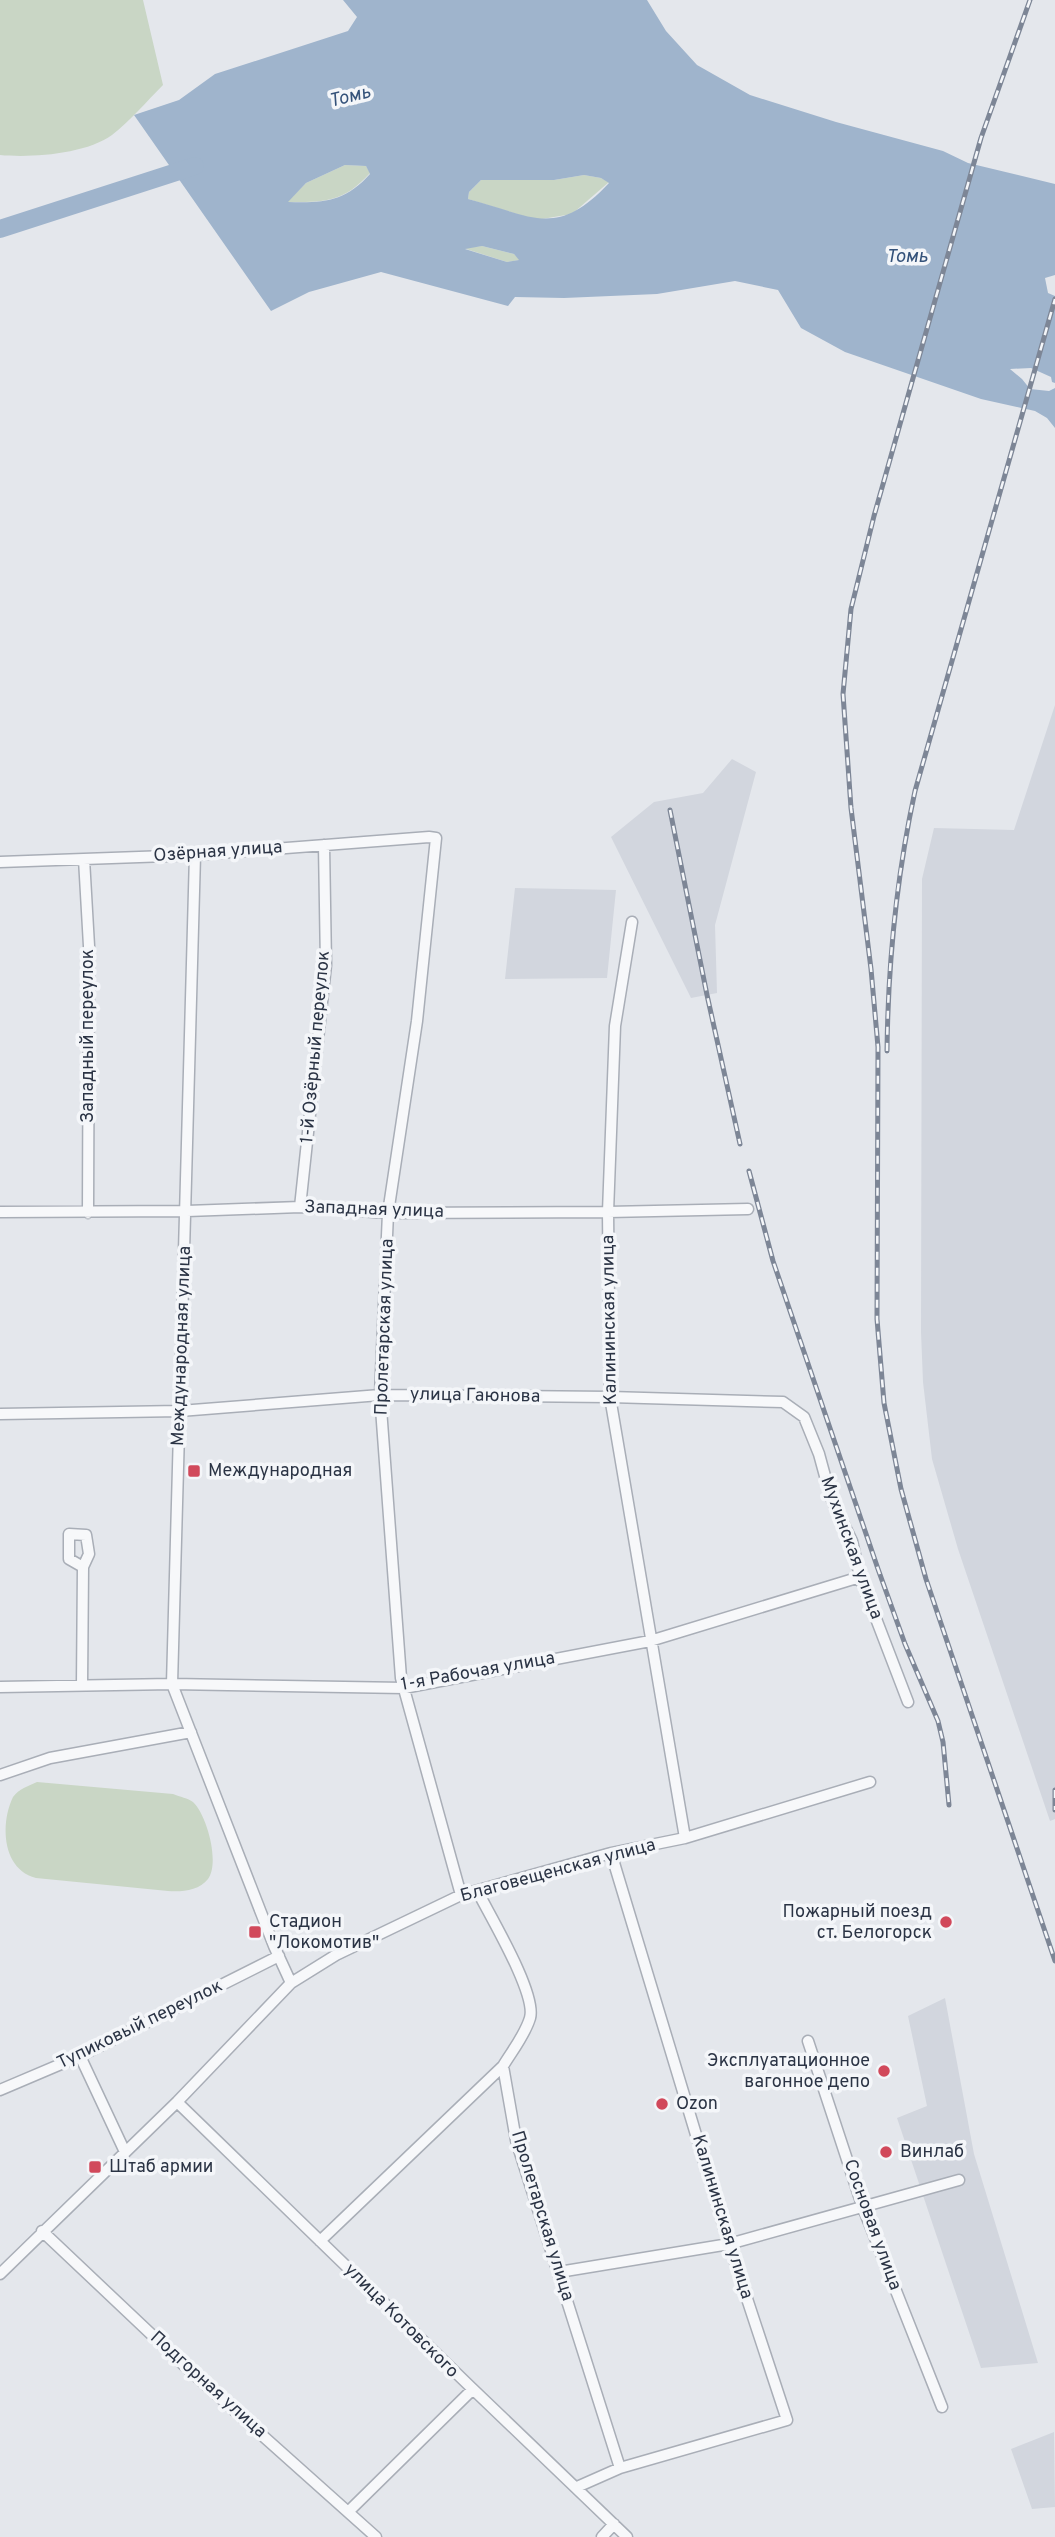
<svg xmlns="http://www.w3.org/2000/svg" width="1055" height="2537" viewBox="0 0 1055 2537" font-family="Overpass,sans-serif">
<rect width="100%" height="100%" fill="#e4e7ec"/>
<path fill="#d2d6de" d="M1055,705v1114l-5,2 -92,-272 -26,-90 -9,-77 -2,-50 1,-453 12,-51 80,2z
M732,759l24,13 -41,153 2,68 -26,5 -80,-161 43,-35 49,-9z
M515,888l101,2 -9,88 -102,1z
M945,1998l29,156 64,209 -57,5 -84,-250 30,-12 -19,-90z
M1054,2432l1,75 -23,2 -21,-60z"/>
<path fill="#c9d6c5" d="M0,0h143l20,85c-16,16 -33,36 -51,50 -26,19 -80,23 -112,20z
M345,165l21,1 4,7c-27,30 -46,29 -83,29l19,-19z
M584,175l17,3 8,4 -37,32 -36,6 -68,-21 1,-7 12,-12h73z
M482,246l32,8 6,6 -13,2 -44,-14z
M37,1782l136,12c7,3 15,4 20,8 14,13 27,61 15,77 -9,12 -27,13 -40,12l-132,-13c-34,-9 -36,-54 -23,-81 6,-8 15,-11 24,-15z"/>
<path fill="#9fb4cc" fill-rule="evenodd" d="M343,0h304l19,31 31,34 53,30 86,27 107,29 25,12 87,21v91l-10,3 3,15 7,3v87l-3,-1 -1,-5 -20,-9 -21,1 12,10 8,10 19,2 6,-3v40l-8,-10 -12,-7 -54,-12 -136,-47 -44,-24 -23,-38 -43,-9 -78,13 -93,4 -49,-1 -7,9 -127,-34 -72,20 -38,19 -137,-196 45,-15 36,-26 133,-43 9,-14zM345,165l21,1 4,8c-25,28 -46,29 -82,28l18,-19zM584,175l17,3 8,5c-53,57 -78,32 -141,16l1,-7 12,-12h73zM482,246l32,8 5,6 -12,2 -42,-13z"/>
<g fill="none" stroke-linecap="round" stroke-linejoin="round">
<path stroke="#9fb4cc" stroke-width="18" d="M0,229l195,-63"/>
<g stroke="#a9aeb7" stroke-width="13">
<path id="minor" d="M195,855l-23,829 102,262 17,37
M84,859l5,87 -1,267
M0,862l195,-7 234,-18 7,1 -19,183 -29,192 -8,182 21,283 60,217
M632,922l-17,104 -7,186 2,185 75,441
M300,1207l26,-242 -2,-120
M0,1212l187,-1 113,-4 88,6 220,-1 140,-3
M0,1414l180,-3 200,-16 230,2 173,5 21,15 15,37 12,44 21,43 8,36 48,125
M82,1685l1,-118 6,-13 -3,-19 -17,-1v25l14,8
M0,1687l172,-3 232,4 246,-47 210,-64
M0,1775l50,-17 141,-26
M478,1892c12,24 59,102 52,126 -5,17 -18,33 -27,48l13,74 104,328
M808,2041l54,164 80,202
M80,2056l45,96
M0,2090l80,-34 199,-100
M177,2102c150,146 299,291 450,435
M42,2231l146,138 188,168
M320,2241l183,-175
M559,2272l170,-28 230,-64
M0,2274l177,-172 114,-119 45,-28 125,-60 150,-42 74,-15 185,-56
M577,2487l43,-19 167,-48 -58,-176 -118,-391
M349,2511l123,-121
M602,2537l12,-13"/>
</g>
<use href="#minor" stroke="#f7f8fa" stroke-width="10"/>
<g stroke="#7d8696" stroke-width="5">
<path id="rail" d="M1030,0l-49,138 -107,378 -23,93 -8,85 8,114 20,161 7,78 -1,272 7,84 17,86 25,90 129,382
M670,810l37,185 33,149
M887,1051c1,-90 9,-172 28,-260l140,-492
M749,1171l24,90 105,308 27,75 33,77 5,21 6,63
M1055,1790v20"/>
</g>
<use href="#rail" stroke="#f4f6f9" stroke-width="2.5" stroke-dasharray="8" stroke-linecap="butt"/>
</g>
<g fill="#d1495b" stroke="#f4f6f9" stroke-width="2.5">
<rect x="187" y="1464" width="14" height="14" rx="3.5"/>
<circle cx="946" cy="1922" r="7"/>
<rect x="248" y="1925" width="14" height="14" rx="3.5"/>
<circle cx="884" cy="2071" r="7"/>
<circle cx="662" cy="2104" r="7"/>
<circle cx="886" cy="2152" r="7"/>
<rect x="88" y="2160" width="14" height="14" rx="3.5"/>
</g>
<g text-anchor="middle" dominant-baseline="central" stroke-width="7" stroke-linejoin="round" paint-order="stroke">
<g font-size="18" fill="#2b3445" stroke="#f4f6f9">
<text transform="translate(218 852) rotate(-4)">Озёрная улица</text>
<text transform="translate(88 1036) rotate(-90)">Западный переулок</text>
<text transform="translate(316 1047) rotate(-85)">1-й Озёрный переулок</text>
<text transform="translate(374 1210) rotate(2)">Западная улица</text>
<text transform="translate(610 1320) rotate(-91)">Калининская улица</text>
<text transform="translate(385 1327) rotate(-88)">Пролетарская улица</text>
<text transform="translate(182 1346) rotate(-88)">Международная улица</text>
<text transform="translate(475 1396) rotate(1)">улица Гаюнова</text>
<text transform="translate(851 1548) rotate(70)">Мухинская улица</text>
<text transform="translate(478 1672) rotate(-10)">1-я Рабочая улица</text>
<text transform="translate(558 1871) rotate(-15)">Благовещенская улица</text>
<text transform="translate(140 2025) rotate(-26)">Тупиковый переулок</text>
<text transform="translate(542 2216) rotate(73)">Пролетарская улица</text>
<text transform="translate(722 2217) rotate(73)">Калининская улица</text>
<text transform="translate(872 2225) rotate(70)">Сосновая улица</text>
<text transform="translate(401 2321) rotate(45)">улица Котовского</text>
<text transform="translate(208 2385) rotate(42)">Подгорная улица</text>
</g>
<g font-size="18" fill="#2b3445" stroke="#f4f6f9" text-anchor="start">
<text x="208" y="1471">Международная</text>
<text x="932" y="1912" text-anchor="end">Пожарный поезд<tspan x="932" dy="21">ст. Белогорск</tspan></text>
<text x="269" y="1922">Стадион<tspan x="269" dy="21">"Локомотив"</tspan></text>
<text x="870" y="2061" text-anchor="end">Эксплуатационное<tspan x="870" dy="21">вагонное депо</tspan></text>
<text x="676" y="2104">Ozon</text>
<text x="900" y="2152">Винлаб</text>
<text x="109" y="2167">Штаб армии</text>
</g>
<g font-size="19" font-style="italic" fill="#34527a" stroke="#f4f6f9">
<text transform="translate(350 97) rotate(-14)">Томь</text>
<text x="907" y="257">Томь</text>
</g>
</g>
</svg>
